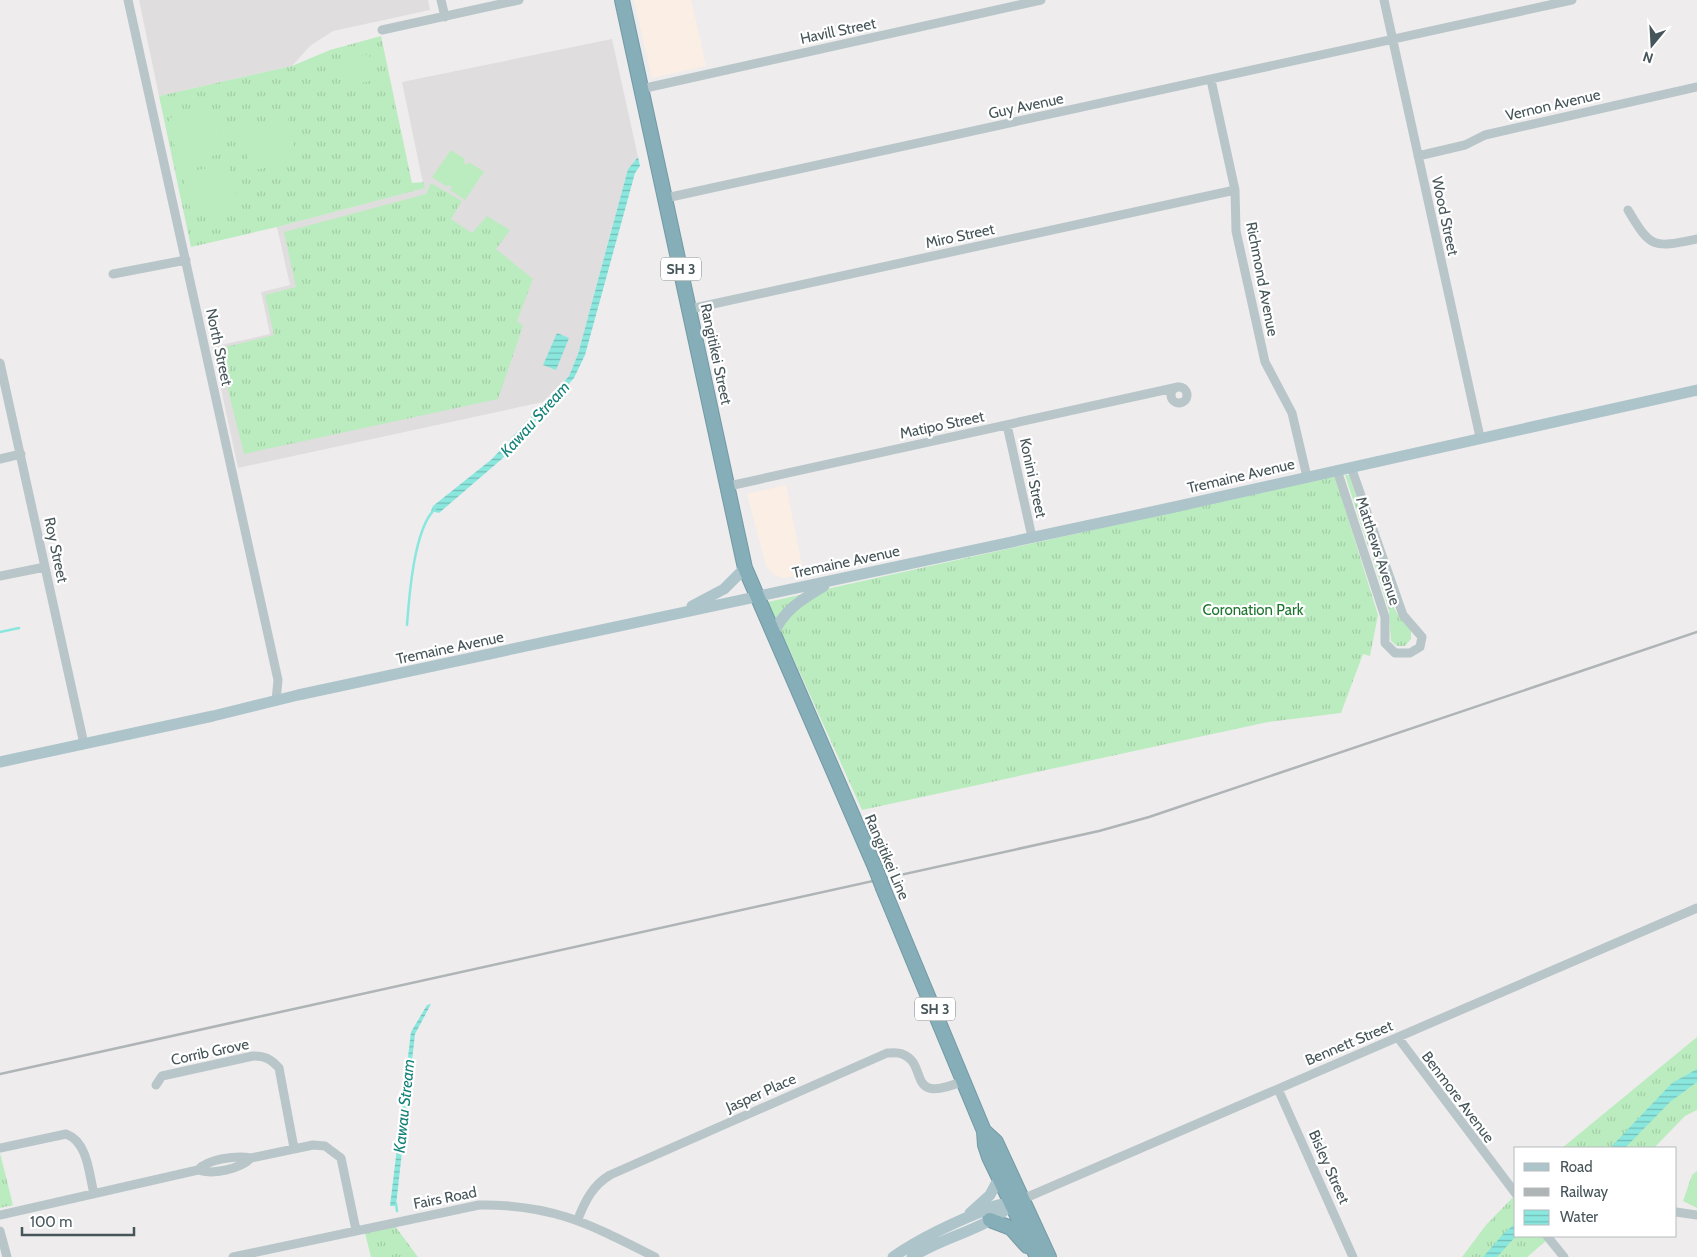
<svg xmlns="http://www.w3.org/2000/svg" width="1697" height="1257" viewBox="0 0 1697 1257" font-family="Cabin,sans-serif">
<defs>
<pattern id="grass-tufts" width="24" height="20" patternUnits="userSpaceOnUse" patternTransform="scale(1.25)"><rect width="24" height="20" fill="#bbecbf"/><path d="M3 7l-1-3M5 7V3M7 7l1-3M15 17l-1-3M17 17v-4M19 17l1-3" fill="none" stroke="#a2cca6"/></pattern>
<pattern id="water-rules" width="6" height="5" patternUnits="userSpaceOnUse" patternTransform="scale(1.25)"><rect width="6" height="5" fill="#8ae7de"/><path d="M0 2.5h6" fill="none" stroke="#73beb7"/></pattern>
</defs>
<rect width="100%" height="100%" fill="#efeced"/>
<path fill="#faeee5" d="M634,0h57l15,66 -54,12z
M786,485l18,90 -21,3 -9,-3 -8,-9 -19,-72z"/>
<path fill="#e0ddde" d="M139,0h289l2,10 -97,21 -23,15 -18,20 -133,30z
M612,39l26,118 -10,12 -50,185 -9,22 -26,26 -305,66 -26,-121 58,-13 -9,-42 29,-7 -13,-58 147,-39 -22,-106z"/>
<path fill="url(#grass-tufts)" d="M381,36l31,147 11,-1 2,6 -148,39 -86,20 -32,-151 133,-30 38,-16z
M431,183l31,18 -11,18 21,14 15,-17 23,14 -14,19 37,30 -16,42 6,5 -25,73 -254,55 -26,-105 56,-14 -9,-40 31,-8 -12,-55 142,-38z
M1345,475h4l24,70 -5,1z
M1335,476l43,139 -8,41 -7,-2 -22,59 -73,9 -406,88 -94,-208z
M1376,555c9,26 13,57 35,74v10l-6,7h-8l-6,-5 -2,-30 -17,-55z
M1697,1037v73l-12,6 -31,32h-92z
M0,1153l13,52 -13,3z
M1697,1171v37l-14,-7 9,-26z
M1516,1194v42h36l-25,21h-65l24,-32z
M395,1226l23,31h-47l-6,-24z"/>
<path fill="#bbecbf" d="M369,54l5,26 -30,7 -5,-27z
M216,109l9,44 -47,10 -9,-45z
M288,117l9,44 -47,10 -9,-44z
M451,150l14,9 -1,4 3,2 2,-3 15,10 -19,28 -15,-10 2,-3 -4,-2 -1,2 -15,-10z
M229,164l9,44 -46,9 -9,-44z"/>
<path fill="url(#water-rules)" d="M638,157l2,9 -5,7 -50,182 -11,23 -71,80 -64,55 -8,-2 2,-5 59,-47 77,-83 9,-22 50,-185z
M557,333l12,5 -13,32 -13,-5z
M431,1004l-16,30 -19,172h-6l21,-174 16,-27z
M1697,1069v13l-27,20 -45,46h-15l62,-65z
M1516,1223v13l-19,21h-14l21,-24z"/>
<g fill="none" stroke-linecap="round" stroke-linejoin="round">
<path stroke="#8ae7de" stroke-width="2.5" d="M407,625c2,-28 7,-97 28,-116
M0,632l19,-4
M396,1204l1,7"/>
<g stroke="#719aa5" stroke-width="16">
<path id="highway" d="M622,0l123,568 130,299
M883,888l101,243 1,14 4,12 48,100
M984,1131l12,11 53,115
M990,1220l21,8 16,18"/>
</g>
<path stroke="#b8c6c9" stroke-width="9" d="M128,0l150,680 -2,21
M441,0l4,17
M1384,0l96,437
M382,30l137,-30
M1211,80l24,110 1,41 29,131 27,51 15,64
M641,89l400,-89
M1418,156l47,-11 20,-10 212,-48
M666,198l906,-198
M1628,210c23,39 25,38 69,29
M113,274l73,-14
M690,309l545,-119
M0,363l84,381
M1171 395a8 8 0 1 1 16 0a8 8 0 1 1-16 0Z
M1007,425l25,112
M0,459l21,-5
M1337,470l48,147v26l10,10h15l10,-6 2,-10 -19,-22 -52,-148
M729,486l449,-99
M0,576l45,-9
M1399,1039l117,155
M156,1085l6,-9 91,-20c12,0 18,3 26,12l15,80
M1278,1089l75,168
M0,1148l66,-14c22,8 23,40 28,60
M251,1158l62,-13 12,1 16,12 15,72
M1023,1199l674,-291
M1676,1212l21,3
M0,1215l198,-45c15,5 42,-1 53,-12 -14,-3 -44,1 -53,12
M578,1219c7,-18 15,-34 32,-44l277,-122c4,0 11,-1 15,1 28,10 2,52 61,27
M0,1231l7,26
M1547,1236l17,21
M233,1257l246,-52c75,-1 112,20 176,52"/>
<path stroke="#adc5ca" stroke-width="11" d="M692,606l32,-17 21,-21
M773,634c13,-26 27,-33 51,-48
M0,762l213,-46 85,-21 881,-189 518,-116
M970,1213l20,-18 9,-17
M893,1257c32,-22 66,-37 102,-51 8,-3 15,-1 23,-4
M912,1257c30,-20 76,-28 100,-53"/>
<use href="#highway" stroke="#86aeb9" stroke-width="14"/>
<path stroke="#afb4b6" stroke-width="2.5" d="M0,1074l1099,-243 50,-14 548,-185"/>
<g stroke="#719aa5" stroke-width="16" stroke-linecap="butt">
<path id="highway-bridge" d="M875,867l8,21"/>
</g>
<use href="#highway-bridge" stroke="#86aeb9" stroke-width="14"/>
</g>
<g text-anchor="middle" dominant-baseline="central" stroke-width="4.5" stroke-linejoin="round" paint-order="stroke">
<g fill="#fff" stroke="#7e888b" stroke-width="1">
<rect x="661" y="257.5" width="40" height="23" rx="4"/>
<rect x="915" y="997.5" width="40" height="23" rx="4"/>
</g>
<g font-size="14" font-weight="bold" fill="#465559">
<text x="681" y="269">SH 3</text>
<text x="935" y="1009">SH 3</text>
</g>
<g font-size="15" fill="#465559" stroke="#fff">
<text transform="translate(838 31) rotate(-12)">Havill Street</text>
<text transform="translate(1553 105) rotate(-13)">Vernon Avenue</text>
<text transform="translate(1026 106) rotate(-12)">Guy Avenue</text>
<text transform="translate(1445 216) rotate(78)">Wood Street</text>
<text transform="translate(960 236) rotate(-12)">Miro Street</text>
<text transform="translate(1262 279) rotate(79)">Richmond Avenue</text>
<text transform="translate(219 347) rotate(78)">North Street</text>
<text transform="translate(716 354) rotate(78)">Rangitikei Street</text>
<text transform="translate(942 425) rotate(-12)">Matipo Street</text>
<text transform="translate(1241 476) rotate(-13)">Tremaine Avenue</text>
<text transform="translate(1033 478) rotate(78)">Konini Street</text>
<text transform="translate(56 550) rotate(78)">Roy Street</text>
<text transform="translate(1378 551) rotate(72)">Matthews Avenue</text>
<text transform="translate(846 562) rotate(-12)">Tremaine Avenue</text>
<text transform="translate(450 648) rotate(-12)">Tremaine Avenue</text>
<text transform="translate(887 857) rotate(67)">Rangitikei Line</text>
<text transform="translate(1349 1043) rotate(-23)">Bennett Street</text>
<text transform="translate(210 1052) rotate(-12)">Corrib Grove</text>
<text transform="translate(761 1093) rotate(-24)">Jasper Place</text>
<text transform="translate(1458 1097) rotate(53)">Benmore Avenue</text>
<text transform="translate(1329 1167) rotate(66)">Bisley Street</text>
<text transform="translate(445 1198) rotate(-11)">Fairs Road</text>
</g>
<g font-size="15" fill="#1b762d" stroke="#fff">
<text x="1253" y="610">Coronation Park</text>
</g>
<g font-size="16" font-style="italic" fill="#138278" stroke="#fff">
<text transform="translate(535 419) rotate(-48)">Kawau Stream</text>
<text transform="translate(404 1106) rotate(-84)">Kawau Stream</text>
</g>
</g>
<rect x="1514" y="1147" width="162" height="90" fill="#ffffff" stroke="#b5bbbd"/>
<rect x="1524" y="1163" width="25" height="8" fill="#adc5ca" stroke="#b5bbbd"/>
<text x="1560" y="1172" font-size="15" fill="#465559">Road</text>
<rect x="1524" y="1188" width="25" height="8" fill="#afb4b6" stroke="#b5bbbd"/>
<text x="1560" y="1197" font-size="15" fill="#465559">Railway</text>
<rect x="1524" y="1210" width="25" height="15" fill="url(#water-rules)" stroke="#b5bbbd"/>
<text x="1560" y="1222" font-size="15" fill="#465559">Water</text>
<g transform="translate(1652 45) rotate(198)" stroke="#ffffff" stroke-width="4" paint-order="stroke">
<path d="M0-4L9 19L0 12L-9 19Z" fill="#465559"/>
<text y="-8" font-size="14" font-weight="bold" text-anchor="middle" fill="#465559">N</text>
</g>
<path d="M22 1227v8h112v-8" fill="none" stroke="#465559" stroke-width="2.5"/>
<text x="30" y="1227" font-size="15" fill="#465559" stroke="#ffffff" stroke-width="4" paint-order="stroke">100 m</text>
</svg>
